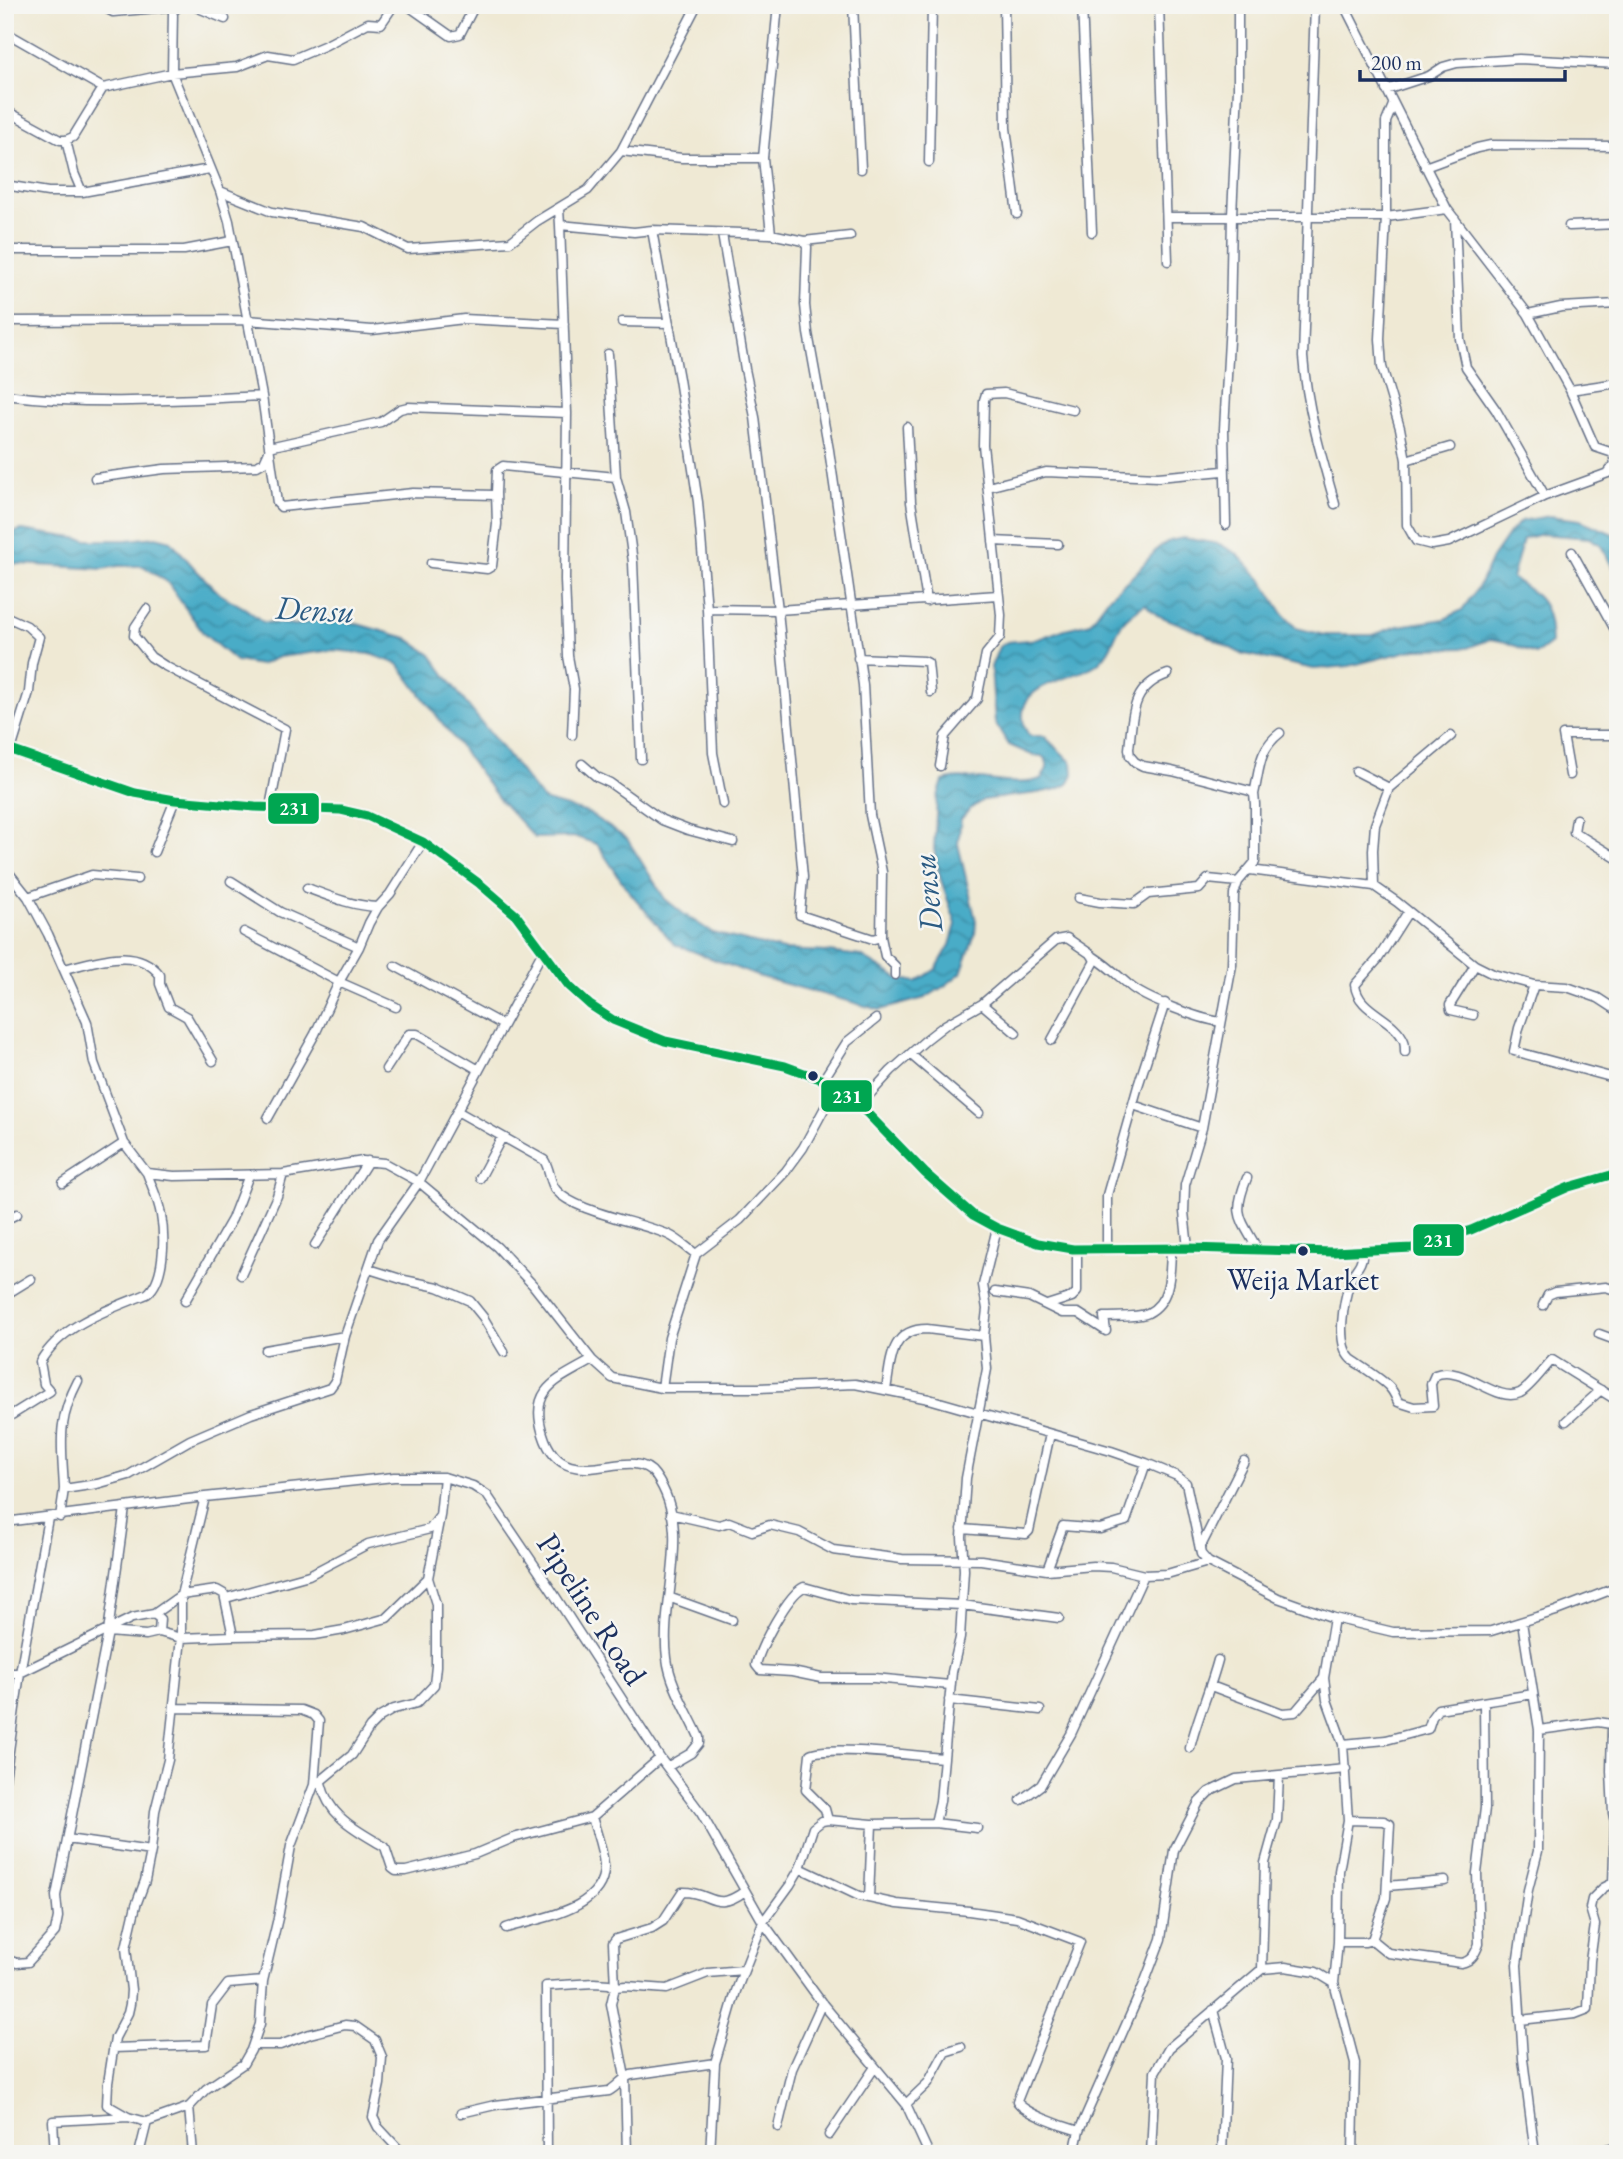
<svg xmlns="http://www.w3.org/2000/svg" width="1623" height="2159" viewBox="0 0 1623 2159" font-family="'EB Garamond',serif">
<defs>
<pattern id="water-waves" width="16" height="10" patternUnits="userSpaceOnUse" patternTransform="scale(1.75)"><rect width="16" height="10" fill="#48acc7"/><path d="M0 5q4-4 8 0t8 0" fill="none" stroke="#3b8ca5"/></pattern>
</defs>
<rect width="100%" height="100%" fill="#f6f6f2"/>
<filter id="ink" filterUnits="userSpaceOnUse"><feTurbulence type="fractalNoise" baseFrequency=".0143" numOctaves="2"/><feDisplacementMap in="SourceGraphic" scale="14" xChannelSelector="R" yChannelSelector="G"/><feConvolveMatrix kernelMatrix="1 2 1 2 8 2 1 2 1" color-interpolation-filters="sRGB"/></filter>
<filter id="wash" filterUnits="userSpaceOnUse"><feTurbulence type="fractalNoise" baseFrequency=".00686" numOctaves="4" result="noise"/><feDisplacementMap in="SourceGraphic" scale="28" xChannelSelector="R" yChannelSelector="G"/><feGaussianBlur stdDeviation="1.57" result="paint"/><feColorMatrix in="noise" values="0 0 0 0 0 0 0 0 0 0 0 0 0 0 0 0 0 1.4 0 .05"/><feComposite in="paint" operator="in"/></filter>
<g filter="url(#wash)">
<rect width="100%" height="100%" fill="#efe9d4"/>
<path fill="url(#water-waves)" stroke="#326e92" stroke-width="2" d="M1550,516l30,4 38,16v34l-5,-2 -13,-24 -11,-6 -48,-4 -18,5 -11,39c32,21 37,26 39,65l-15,11 -30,-12 -15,-3 -24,9 -51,1 -67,17 -35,3 -74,-16 -38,-20 -45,-18 -12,-11c-7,5 -16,11 -21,17 -11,15 -11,29 -26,42 -20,17 -77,17 -75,54 0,7 2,14 7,19h14l28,27 1,11 -5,10 -10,5 -21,4 -54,7 -13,9 -9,10 -3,25 18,77 -1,13 -14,39 -15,12 -21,13 -45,12 -123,-34 -83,-32 -47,-55 -30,-45 -21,-7 -41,1 -36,-39 -101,-135 -28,-10 -37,-4 -55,7 -18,8 -24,-4 -32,-27 -37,-52 -24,-16h-25l-15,3 -98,-6v-29l17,-4 66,10h39l29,-3 15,4 24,28 25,25 26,15 17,13 33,3 27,-6 27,3 57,16 24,17 31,43 81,102 45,13 39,26 38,60 20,16 28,18 70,17 45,2 33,4 37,22 18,4 20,-13 14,-24 6,-21 -16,-47 -6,-28 3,-50 6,-18c31,-10 66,9 98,-2 6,-9 10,-15 1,-23l-10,-1 -23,-10 -14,-22 -4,-56 8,-20 8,-5 31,-3 27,-10 25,-6 20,-27 26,-23 22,-25 12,-7 13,-3 36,6 17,9 25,26 22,35 13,14 28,7h49l25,-9 47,-7 17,-9 17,-24 13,-28 18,-26 11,-11z"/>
</g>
<g filter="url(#ink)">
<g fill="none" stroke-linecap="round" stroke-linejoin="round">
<g stroke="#657087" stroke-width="11">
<path id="minor" d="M99,5l14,7 55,-5
M181,5l-8,6 -1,62 48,118 9,30 33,175 15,107 4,4 132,-14 81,2 2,-2 1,-23 6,-4 113,11
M191,5l34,14
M407,5l44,31 9,-2 15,-29
M853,5l8,164
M1004,5l2,123 11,86
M1082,5l10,227
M1159,5l9,256
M1315,5l-12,352c4,51 18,98 32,147
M1344,5l103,204 81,105 42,76 25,57 18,6 2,11 -7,9 -63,23 -96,46 -17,3 -16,-4 -9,-16 -1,-65 -6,-32 -18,-61 -2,-28 6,-122v-95l7,-17
M5,32l98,56 69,-15 65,-6 31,-12 25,4 33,-14 42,-22 13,1 13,-19
M1386,90l43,-14 14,-9 14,-4 62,-4 99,5
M5,110l55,30h6
M66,140l7,-3 30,-49
M66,140l8,33 8,19
M621,151l61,7h81
M929,162l3,-157
M1425,167l52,-19 14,-3 127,1
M5,185l43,7h34l128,-23
M220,191l52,21 92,15 44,22 102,-7 27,-21 51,-31 33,-39 76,-146
M559,209l1,16 74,7 18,-2 119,4 33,7 3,6 -2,58 3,28 21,117 34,235 7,130 12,57 -1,65 4,19 10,10v9
M1168,217h218l61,-8
M1455,219l5,120 6,28 30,43 49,86
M560,225l7,188 -2,167 3,76 6,33 -2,46
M1569,226l49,-2
M652,230l27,149 19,123 9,107 6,144 10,51
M722,234l23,135 10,48 23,193 25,267 -3,38 73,24 8,-2
M771,234l-8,-76 15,-153
M804,241l46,-5
M5,250h179l48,-9
M1528,314l33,-7 57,-3
M5,321l242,-1 125,10 92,-11 100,5
M622,322l47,1
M608,354l8,123 10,35 7,50 8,197
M1570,390l48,-7
M5,395c86,11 171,5 257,1
M907,427l4,75 16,99
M269,447l112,-25 19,-13 8,-2 159,6
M1406,460l44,-13
M95,478l69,-9 93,-3 7,-4 5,-11
M988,487l58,-15 112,5 65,-6
M1226,525l-2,-96 6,-106 2,-108 6,-127v-83
M993,541l65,3
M1572,552l46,83
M431,563l56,6 5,-3 5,-42 -1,-31
M147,609l-12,18 -1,9 17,21 14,9 120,63 -15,78
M707,609l71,1 220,-15
M5,616l22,10 12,11 -7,26 -3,29 -18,58
M858,658l66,3 4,2 3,29
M1168,674c-37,13 -35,40 -39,75l1,7 5,6 8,4 29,5 78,20 4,3 1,10v58l-17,20 -4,12 -2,71 -30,163 -17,57 -1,27 4,36
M5,748l130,45 40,7 80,7 86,3 26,6 56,26 57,42 36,31 53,71 21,19 23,15 52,21 120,25 38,14 13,7 32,27 57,59 48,42 24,13 41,15 35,6 115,-1 145,4 79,-4 59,-18 98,-43 49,-14
M582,764l15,13 13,6 52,37 26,10 45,12
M940,766l5,-30 32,-37 9,-45 14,-17 1,-22 -18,-170 1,-45 2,-6 18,-1 69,17
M1356,771l33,17
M1570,775l-7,-40h55
M1254,794c6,-25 4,-44 26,-61
M1576,819l-2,13 44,27
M154,852l21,-52
M5,868l23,29 20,37 39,88 7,41 30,80 23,30 27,3 109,-2 80,-13 21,2 35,19 78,65 36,38 59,75 20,18 50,10h96l97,-4 74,15 182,52 35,12 31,13 9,7 15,71 7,8 70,36 56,20 59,14 98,-1 65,-20 62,-24
M1250,870l124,16 23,16 78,63 18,9 41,11 33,2 31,11 20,13
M231,881l49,31 79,35
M1374,886l-1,-36 2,-25 14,-37 62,-52
M307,888c24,9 46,18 71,19
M28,897l64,-22 45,4
M1079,898l21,4 34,2 14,-10 51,-5 9,-10 30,3
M244,932l95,50 -24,52 -47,84
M1094,957c14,9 22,17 35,28 15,14 71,34 92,37
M395,966l108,59
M64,969c32,-7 72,-25 96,6v9l9,23 18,10 26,44
M1534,985l-15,43 -5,23 104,28
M982,1004l34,29
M396,1007l-57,-25 20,-35 10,-24 9,-16 12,-13 33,-52
M1473,1015l-22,-5 -1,-5 25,-40
M1405,1052c0,-4 0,-8 -1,-11 -10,-24 -46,-29 -49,-56l23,-26 30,-47
M910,1054l69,59
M386,1069l23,-35h8l62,36
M823,1080l24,-38 29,-23
M1133,1105l69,23
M859,1106l32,-35 36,-32 18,-14 37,-21 74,-64 11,-2 25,17 3,6 -43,79
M457,1111l87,49c7,11 5,22 12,30 18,22 85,32 113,45 9,4 18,13 27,19
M480,1178l22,-41
M1247,1178c-15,37 -7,39 11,72
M63,1183l61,-40
M5,1220l12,-6
M315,1245l53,-84
M1107,1249v-54l31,-109 27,-83
M1363,1252c-2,17 -9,16 -13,29 -6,19 -15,63 1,78 10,7 34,22 39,29 4,4 6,10 8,14l16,5 19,-1 -2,-22 4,-9c29,-11 61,29 85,18 10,-5 24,-25 32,-33l61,38h5
M369,1269l35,11 34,7 32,14 13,16 21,35
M241,1275l36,-79 6,-22
M995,1292l34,5 33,16h16l28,18 -2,-14c13,-1 33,1 44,-4 24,-12 22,-43 23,-64
M5,1295l26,-16
M185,1301l47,-82 17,-44
M1047,1305l25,-8 5,-5v-43
M1543,1305l5,-10 7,-3 51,-5 12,4
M1599,1334l19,7
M265,1350l80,-14
M592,1360c-34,20 -64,28 -49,74 21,68 87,7 112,41 40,56 4,123 12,183 3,27 21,54 32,79v6l-8,10 -24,14
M662,1388l7,-50 27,-84 44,-34 46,-49 17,-23 33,-61
M886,1390c5,-29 4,-61 41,-61l57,7
M5,1419l45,-28 -6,-7 -4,-22c22,-38 68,-52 107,-68 18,-14 18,-57 14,-79 -2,-14 -9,-28 -14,-42
M1566,1421l35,-31
M64,1489c-2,-45 -8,-66 14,-108
M205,1497l-24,98v43l52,-2
M671,1514l48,11 10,-3 23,9 18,-6 29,7 34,18 69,9 79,1 66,10 46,-4 18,1 33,8
M60,1517l4,-28 33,-5 32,-9 61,-35 61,-26 79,-26 5,-7 10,-45 33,-96 41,-58 124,-231
M5,1522l200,-25 189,-20h50l29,9 14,9 63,93 110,170 41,55 62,109 59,81 84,101 23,50
M962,1529l64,5 3,-3 21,-97
M1200,1548l44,-87
M1047,1570l16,-44 37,3 26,-8 20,-58
M226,1598l83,-23 59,-31 62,-15 9,-12
M671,1598l61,22
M154,1614l27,-19 36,-5 7,4 9,42 82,-1 29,-5 43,-12 41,-40 12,-62 4,-39
M1334,1618l-10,60 3,22 16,44 5,76 -9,51 -1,71 -4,41 21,80 -2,91
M1522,1622l17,108 -1,121 -10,39 -11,75 6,94 12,95
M108,1632l38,3 13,-3
M5,1673h15l112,-55 22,-4 6,5 -1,13 22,6 -13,122 -13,51 -4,40 -6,30 -9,24 -10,43 5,42 -1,14 -2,9 -13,25 -7,45 -1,22 21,12 19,5
M950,1685l-76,-7h-53l-29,-6 -32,-2 -4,-5c4,-18 32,-71 48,-78l47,13 111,5 97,13
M1211,1686l71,27 13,-1 29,-34
M949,1700l91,10
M1539,1730l59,-8 20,3
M1343,1744l43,-4 42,-11 4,-12 6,-8 95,-15
M1190,1748c7,-30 20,-58 28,-88
M5,1779l15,-106 28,-155
M321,1783c8,35 36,47 64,64l7,21 4,3h10l69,-17 38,-16 79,-21 68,-59
M317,1784l35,-29 18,-28 10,-10 14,-8 23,-6 17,-18 2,-19v-62l-8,-26
M1021,1800l20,-15 30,-51 73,-159 23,-1 41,-12
M828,1820l-3,-11 -19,-19 4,-36c18,-9 108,2 134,4
M935,1823l42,5
M67,1839l84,12
M800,1868l59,28 38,8 72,7 48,7 63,24 -63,159c6,12 48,26 62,30
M1387,1886l58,-5
M869,1898l3,-74
M506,1928c33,-10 100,-18 98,-63 -1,-16 -8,-33 -12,-48
M1372,1940l16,13 73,10c11,-2 14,-9 18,-19l-2,-71 8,-65 -1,-106
M1338,1942h27l7,-2 14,-42 4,-74 -6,-3 -36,-1
M5,1959l12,4 11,-1 27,-30 3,-15 -2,-21 52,-264 17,-124
M1262,1969l3,-106 12,-43 2,-45
M1213,2010l13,48 -4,96
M1520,2020l55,-6 13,-5 2,-48 5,-36 -5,-17 2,-9 11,-11 10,-5 2,-61 -2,-9 -2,-42 1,-46
M253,2045h27l30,-11 35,-9 10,1 20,14 7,17 -2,27 -7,33 5,10 25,27
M113,2048l93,-3 6,-40 16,-21 35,-3
M906,2104l22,-21 17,-31 16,-5
M189,2107l4,47
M461,2113l34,-8 114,-14c9,-5 13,-13 22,-16l84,-12
M778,2127l14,-58 30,-66
M829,2135l46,-68
M55,2154l-2,-33 75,-4
M139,2154l8,-32 42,-15 17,-18 37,-25 8,-14 9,-26 3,-43 15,-63 13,-72 23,-61 5,-64 -5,-6 -13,-5 -127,-2
M547,2154l-1,-168 48,-3 15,1 6,3 11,-1 41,3 41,-16 35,-3
M627,2154l-2,-77 -14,-73 4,-17 -2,-44 3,-4 36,-11 11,-7 19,-29c29,-1 32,22 63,-1
M710,2154l5,-91 21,-72 27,-69 27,-37 10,-17 13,-40 9,-7 6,-1 44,4 63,-1 5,-22 12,-129 8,-34 4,-68 -2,-33 4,-59 21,-109 -3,-33 3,-27 -4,-24 14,-57
M1074,2154l5,-23 65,-147 17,-45 13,-89 25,-48 10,-10 27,-13 110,-10
M1151,2154l4,-82 14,-24 93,-79 23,-2 31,5 18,11
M1588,2154l30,-8"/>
</g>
<use href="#minor" stroke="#fff" stroke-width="8"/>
<g stroke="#f6f6f2" stroke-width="14">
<path id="bus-1" d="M5,748l130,45 40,7 80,7 86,3 26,6 56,26 57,42 36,31 53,71 21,19 23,15 52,21 120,25 38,14 13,7 32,27 57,59 48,42 24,13 41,15 35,6 115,-1 145,4 79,-4 59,-18 98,-43 49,-14"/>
</g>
<use href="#bus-1" stroke="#00a651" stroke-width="9"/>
</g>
</g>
<g fill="#1b2f5e" stroke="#f6f6f2" stroke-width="2.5">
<circle cx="813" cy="1076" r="6"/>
<circle cx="1303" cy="1251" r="6"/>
</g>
<g text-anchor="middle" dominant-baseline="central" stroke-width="5" stroke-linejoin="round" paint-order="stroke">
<g font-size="30" fill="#1b2f5e" stroke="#f6f6f2">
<text x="1303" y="1279">Weija Market</text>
</g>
<g font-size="32" fill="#1b2f5e" stroke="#f6f6f2">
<text transform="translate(592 1609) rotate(57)">Pipeline Road</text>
</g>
<g font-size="33" font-style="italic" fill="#2b5b83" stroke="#f6f6f2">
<text transform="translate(315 609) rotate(3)">Densu</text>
<text transform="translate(927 893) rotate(-96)">Densu</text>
</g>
</g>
<g stroke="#f6f6f2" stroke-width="2.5">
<rect x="267" y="792" width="53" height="33" rx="7" fill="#00a651"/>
<rect x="820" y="1079" width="53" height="34" rx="7" fill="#00a651"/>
<rect x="1412" y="1223" width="53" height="34" rx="7" fill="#00a651"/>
</g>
<g font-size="19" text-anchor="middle" font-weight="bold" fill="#fff">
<text x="294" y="815">231</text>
<text x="847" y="1103">231</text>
<text x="1438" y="1247">231</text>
</g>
<rect width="1623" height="2159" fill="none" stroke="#f6f6f2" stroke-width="28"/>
<path d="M1360 70v10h205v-10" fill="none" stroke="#1b2f5e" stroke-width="3.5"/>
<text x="1371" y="70" font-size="21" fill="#1b2f5e" stroke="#f6f6f2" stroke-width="5" paint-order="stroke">200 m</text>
</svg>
